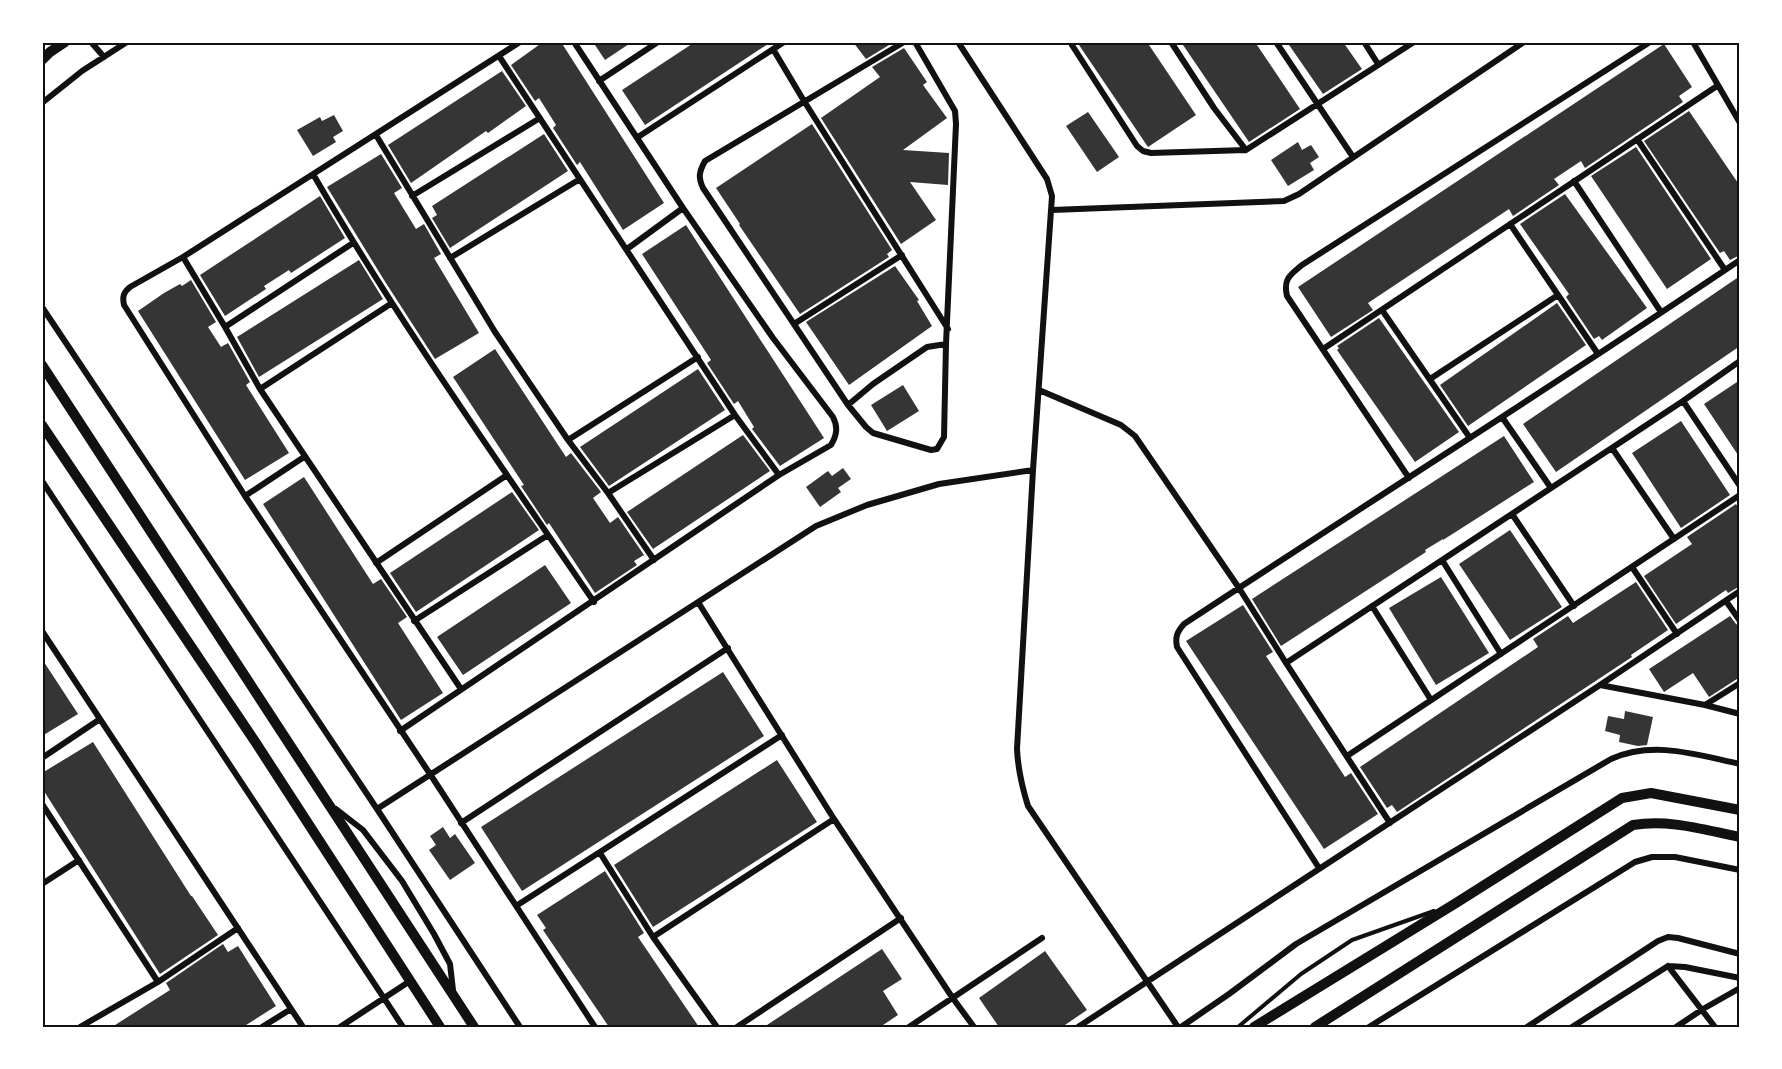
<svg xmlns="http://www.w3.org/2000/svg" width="1782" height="1069" viewBox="0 0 1782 1069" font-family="'Nunito Sans',sans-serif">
<rect width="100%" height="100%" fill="#fff"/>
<path fill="#353535" d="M543,42h18l103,161 -41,27 -43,-68 -3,3 -24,-37 3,-3 -17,-27 -4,3 -24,-36z
M593,42h39l-27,18z
M695,42h76l-126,83 -23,-35z
M853,42h41l-28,17z
M1077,42h70l49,73 -48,32z
M1181,42h74l45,67 -51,33z
M1287,42h56l19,27 -39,25z
M1664,44l28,43 -13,9 4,6 -98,66 -4,-7 -27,18 5,6 -46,31 -4,-7 -141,94 5,7 -42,27 -33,-50z
M904,48l23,34 -4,3 24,33 -44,32 46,3 -1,32 -38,-3 26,38 -35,24 -80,-126 59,-41 -8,-10z
M502,71l24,35 -38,27 -2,-2 -75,52 -23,-38z
M1689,111l51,75v69l-10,5 -6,-9 -4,2 -76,-112z
M1088,112l31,45 -22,15 -31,-46z
M334,115l9,16 -10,6 3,5 -23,14 -16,-26 23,-13 2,4z
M812,124l80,126 -5,4 2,3 -89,57 -61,-89 1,-1 -24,-36z
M544,134l24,37 -118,77 -18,-30 5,-3 -5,-9z
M1298,142l4,8 9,-5 8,12 -9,6 4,7 -26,16 -17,-26z
M1636,147l75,112 -44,30 -76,-113z
M381,154l21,34 -8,5 22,36 8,-5 17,30 -7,4 45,75 -44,26 -51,-79 -57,-93z
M1565,194l82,114 -45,32 -3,-4 -5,3 -28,-42 3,-3 -49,-70z
M320,196l25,42 -54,35 -2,-3 -25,16 2,3 -41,27 -25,-41z
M686,225l138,213 -44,28 -28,-37 2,-2 -16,-26 -4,3 -27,-41 4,-3 -69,-106z
M359,260l24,39 -124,78 -22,-40z
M895,266l24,34 -2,1 15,25 -83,59 -43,-63z
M1740,276v70l-184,126 -33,-48z
M191,280l25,42 -8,5 13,20 7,-4 22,39 -4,3 43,68 -44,27 -107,-169 26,-18 16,-9 2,2z
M1557,303l29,42 -118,81 -28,-41z
M1379,318l80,114 -44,30 -78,-112 2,-2 -2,-2z
M495,349l71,108 5,-4 30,39 -8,6 17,25 8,-6 26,38 -10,6 3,4 -42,28 -46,-70 -2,2 -26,-39 3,-1 -71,-108z
M698,369l27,41 -116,76 -29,-39z
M1740,380v78l-36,-54z
M903,385l16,26 -32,20 -16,-26z
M1681,421l49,74 -49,33 -49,-75z
M743,435l27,36 -117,78 -26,-37z
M1504,436l30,46 -91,58v-1l-18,11 1,2 -145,94 -29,-47z
M843,468l8,11 -13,9 3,4 -21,15 -14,-20 22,-16 4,5z
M304,477l69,107 8,-5 26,38 -9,6 45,70 -42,27 -138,-216z
M512,492l27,38 -123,82 -26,-39z
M1736,504l4,6v76l-12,7 -2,-3 -50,34 -32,-48 48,-32 -5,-7z
M1510,530l52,77 -52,33 -51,-76z
M545,565l26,38 -108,72 -26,-38z
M1441,577l48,76 -53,32 -47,-77z
M1636,582l32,48 -37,25 1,2 -44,29 -191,126 -5,-7 -5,3 -27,-41 178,-120 -5,-8 35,-23 5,7z
M1243,605l30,47 -7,4 79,121 6,-4 27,41 -54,35 -138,-208z
M1730,616l6,8 4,2v51l-31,20 -16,-24 -29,19 -15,-23z
M42,659l36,55 -36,22z
M723,672l41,64 -242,155 -41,-64z
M1625,711l28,6 -6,28 -9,1 -19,-4 1,-7 -15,-4 3,-15 16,3z
M93,742l98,154h1l26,39 -58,39 -118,-186v-15z
M777,760l40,62 -164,105 -39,-62z
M443,827l7,11 5,-4 20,29 -25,17 -21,-30 7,-5 -6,-9z
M605,871l39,62 -6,4 61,90h-90l-66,-97 3,-2 -9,-13z
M223,944l5,8 10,-6 38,60 -33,21h-131l58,-37 -4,-7z
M882,949l20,30 -19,12 15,24 -18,12h-116z
M1045,951l42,59 -25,17h-63l-20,-29z"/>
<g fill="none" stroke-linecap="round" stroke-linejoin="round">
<path stroke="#111" stroke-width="4" d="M1238,1027l63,-53 51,-34 82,-29"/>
<path stroke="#111" stroke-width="6" d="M91,42l13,15
M520,42l-337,215 -53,30c-6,5 -8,9 -6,18l121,191 185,278 165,253
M904,42l-199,119c-6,11 -7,16 -2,27l145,217 18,22 7,6 58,17 6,-1 7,-12 2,-93 10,-220 -1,-13 -40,-69
M958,42l89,137 5,17 -19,274 -16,279c1,20 5,38 11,57l150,221
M1070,42l67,104 6,5 8,2 95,-3 168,-108
M1171,42l43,66 32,42
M1276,42l77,115
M1364,42l14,22
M1693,42l47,81
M773,49l31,52 144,228
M499,56l236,359 44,60
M599,81l59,-39
M42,103l40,-32 45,-29
M376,135l119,197 73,108 40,53 46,67
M638,137l146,-95
M1637,139l88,131
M313,174c85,147 185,287 281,428
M1574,181l87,131
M412,196l128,-78
M1052,210l232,-9 15,-7 225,-152
M1510,224l88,130
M627,249l56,-41
M183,257l42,70 35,62 201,300
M450,258l130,-79
M42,307l335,502 143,218
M1382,310l88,128
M794,324l108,-69
M225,327l128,-84
M1323,349l394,-263
M1430,379l128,-84
M260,389l132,-86
M1039,390l82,35 14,11 104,152 47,75 104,160
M1683,401l57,85
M848,405l25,-21 54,-37 19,-3
M1502,417l49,71
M568,440l130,-83
M1612,448l62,91
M1409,478l-122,-182c-4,-17 3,-21 15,-31l348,-223
M42,481l361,546
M608,493l127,-78
M245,496l59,-39
M1512,514l62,92
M1442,560l59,94
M376,563l131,-88
M1632,567l45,67
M1726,601l14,20
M698,602l136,217 118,178 22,30
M1372,606l59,94
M414,621l134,-86
M42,631l261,396
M1286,663l397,-262 57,-40
M1600,685l105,20 35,9
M1705,705l35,-22
M400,731l379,-256 52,-30c6,-10 7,-18 2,-28l-60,-79 -90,-130 -109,-166
M1347,756l393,-261
M42,758l58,-39
M42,804l116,178
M336,809l27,21 39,51 32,53 16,30 3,26
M377,809l439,-283 51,-21 72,-21 94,-14
M461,823l267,-175
M600,853l53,84 64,90
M1319,868l-142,-221c-2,-10 0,-15 7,-23 185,-122 372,-240 556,-364
M42,884l37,-24
M516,906l266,-171
M653,937l181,-118
M1668,966l47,61
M80,1027l78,-45 80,-54
M262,1027l29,-18
M340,1027l70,-46
M737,1027l164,-109
M909,1027l133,-89
M1078,1027l522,-342 140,-94
M1181,1027l48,-33 67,-50 315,-185c43,-19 86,-4 129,5
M1369,1027l266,-165 17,-5h23l65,13
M1527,1027l131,-86 10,-4 10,1 62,16
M1572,1027l96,-61 17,1 55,11
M1676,1027l27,-18 37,-21"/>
<path stroke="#111" stroke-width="10" d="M42,60l8,-8 15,-10
M42,365l432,662
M42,425l214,318 184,284
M1254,1027l202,-124 166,-105 29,-5 89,17
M1315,1027l318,-202c37,-6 71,5 107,12"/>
</g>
<rect width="1782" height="1069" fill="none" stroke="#ffffff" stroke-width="87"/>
<rect x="44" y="44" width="1694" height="982" fill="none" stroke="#111" stroke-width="2"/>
</svg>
